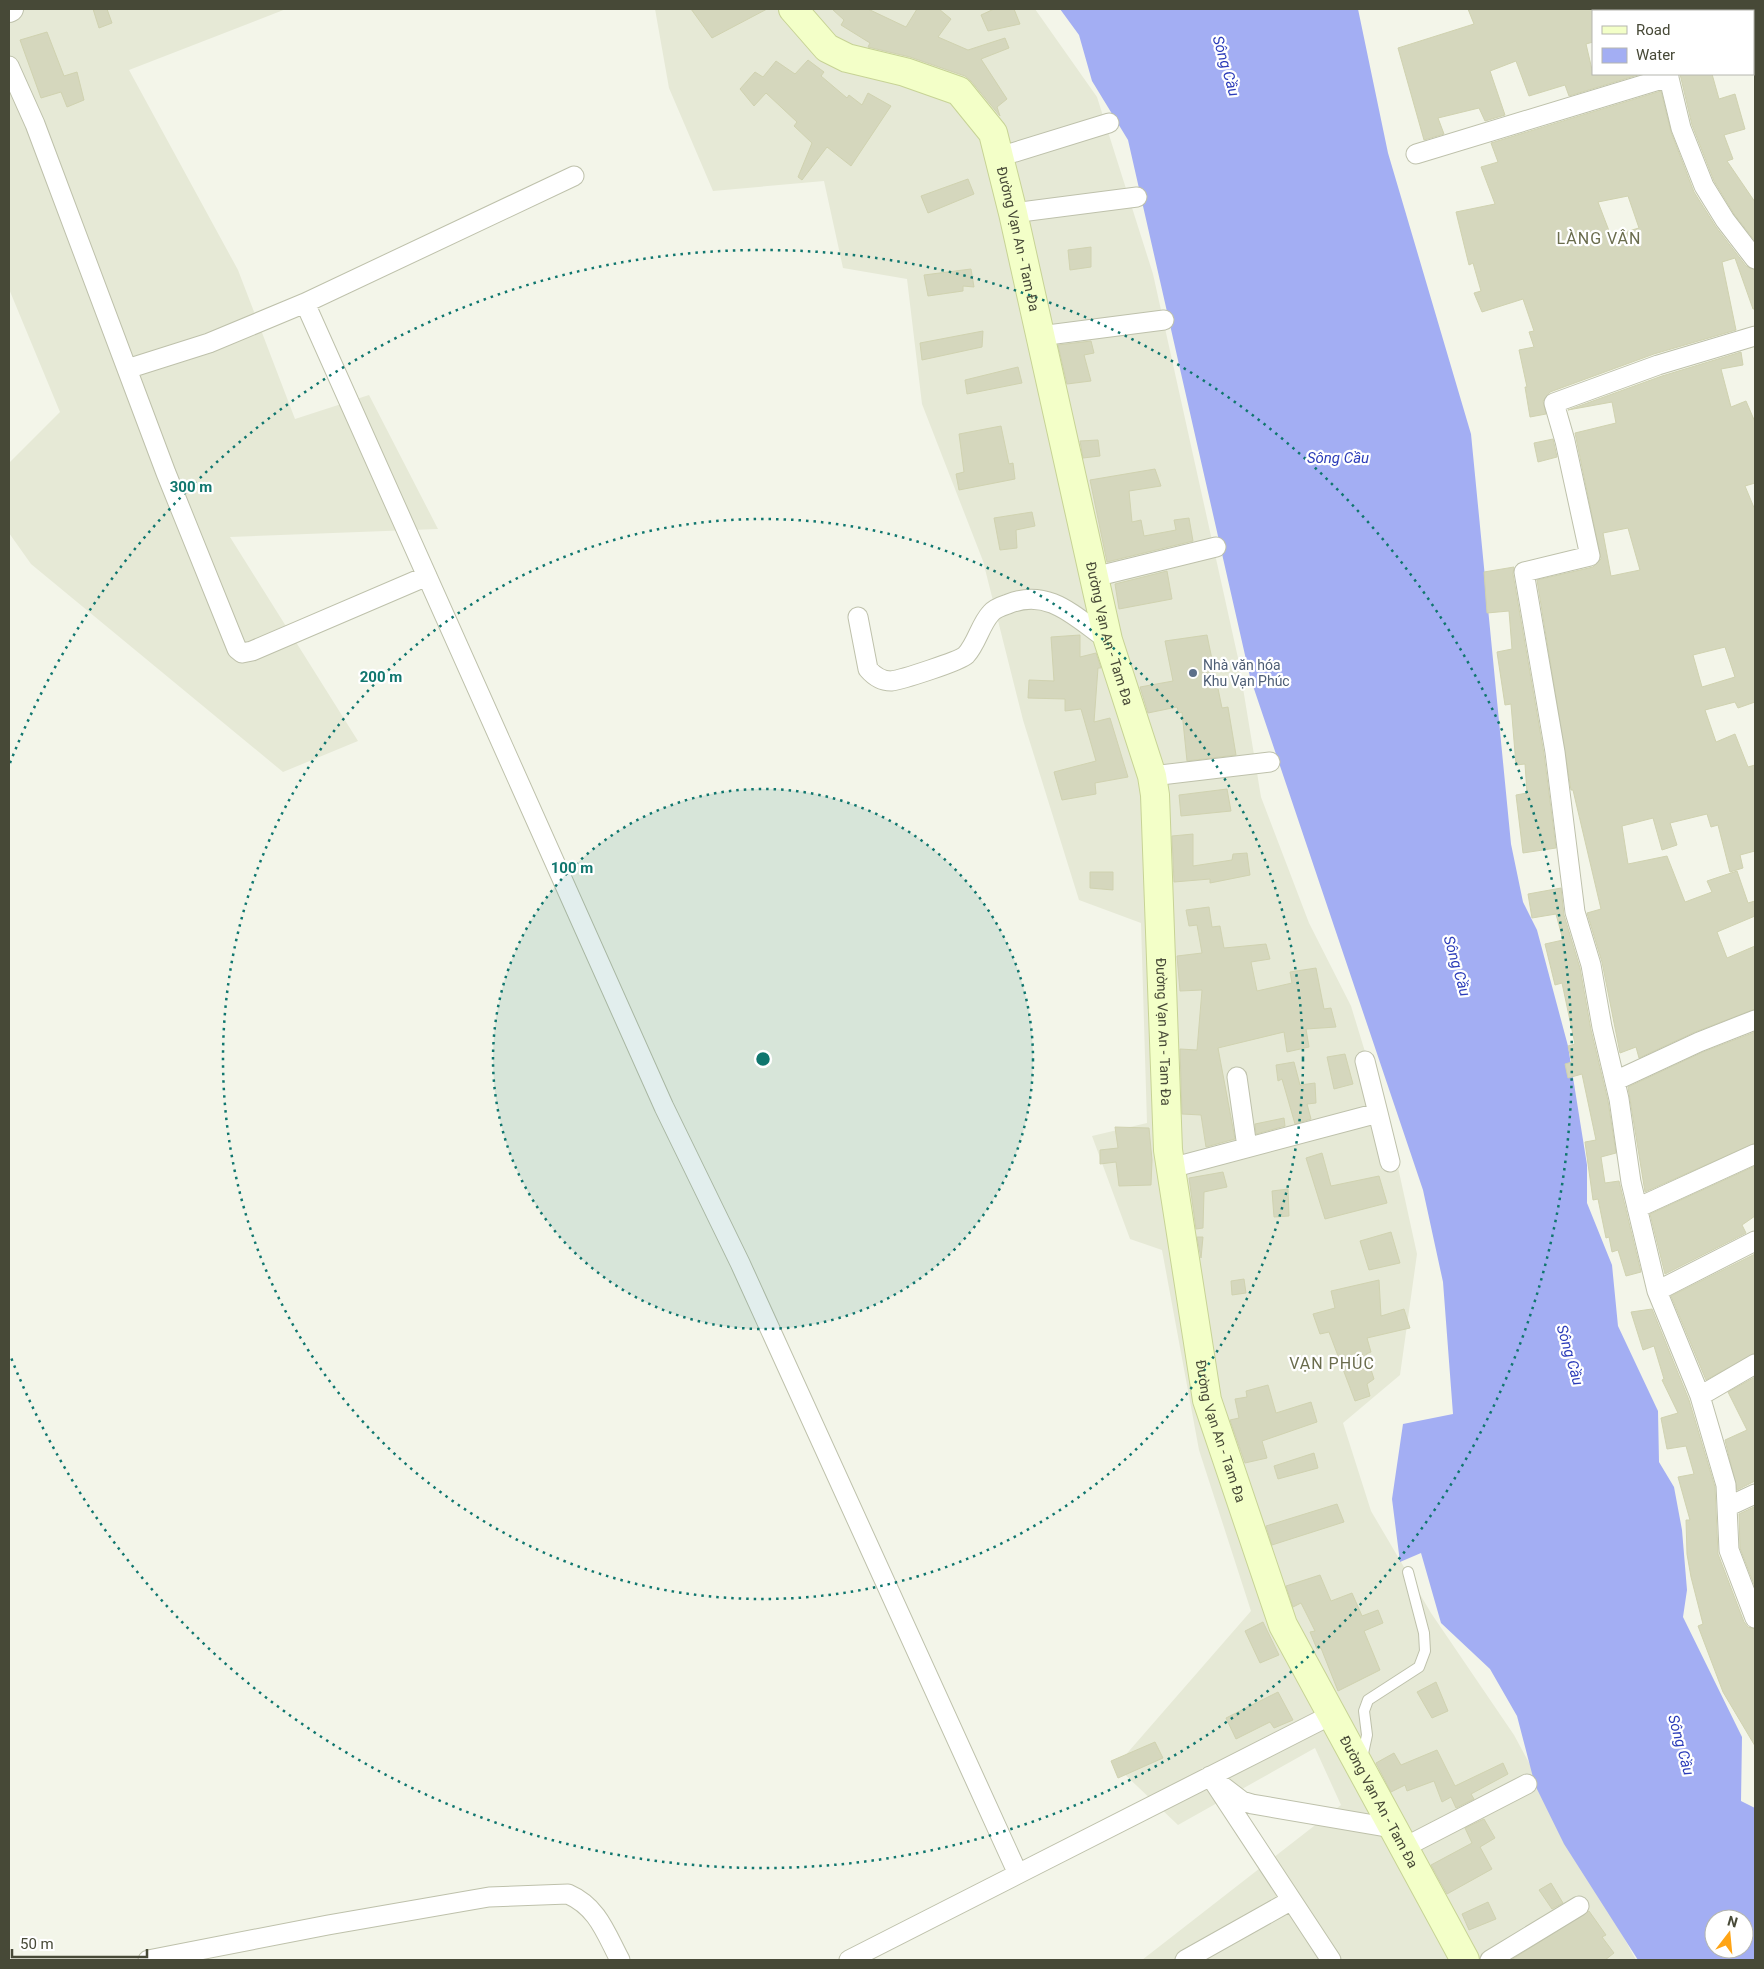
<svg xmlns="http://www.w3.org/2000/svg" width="1764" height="1969" viewBox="0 0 1764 1969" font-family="Roboto,sans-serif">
<rect width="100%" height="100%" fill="#f3f5e9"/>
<path fill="#e6e9d6" d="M9,9h277l-157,61 109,200 57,149 74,-24 69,134 -208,8 128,204 -75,31 -252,-208 -22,-31v-70l51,-51 -51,-123z
M655,9h380l62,88 56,177 85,384 23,139 48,126 42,83 41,134 25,114 -17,121 -57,48 28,88 60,102 83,122 122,225h-494l199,-155 -26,-57 -137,77 -62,-59 135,-155 -52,-161 -37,-200 -32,-11 -38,-103 55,-13 -6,-200 -62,-23 -56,-180 -40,-159 -61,-157 -15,-125 -64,-11 -19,-87 -111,10 -44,-103z"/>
<path fill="#a3aef3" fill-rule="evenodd" d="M1060,9h298l30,144 83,281 40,410 12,58 14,28 31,116 19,119v38l25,62 6,61 40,85 1,51 15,25 8,43 5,60 -4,27 59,120 -1,64 14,7v152h-117l-74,-116 -29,-59 -18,-69 -27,-47 -49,-46 -20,-70 -21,9 -8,-63 11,-75 50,-10 -10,-132 -20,-92 -173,-513 -122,-537 -36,-59 -13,-46zM1714,1919h30v30h-30z"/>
<path fill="#d5d7bd" stroke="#d0d2b0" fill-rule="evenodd" d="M93,9h14l5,14 -13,5z
M691,9h76l-55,29z
M832,9h36l38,18 11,-18h22l12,10 -13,18 30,13 37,-12 4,10 -28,11 26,40 -10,8 3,9 -29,-35 -6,-5 -55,-19 -42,-10 2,-4 -29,-18 3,-5z
M994,9h20l6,15 -32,7 -7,-16z
M1468,9h125v33l-7,2 7,30h48l-72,22 -4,-11 -36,11 -13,-35 -26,10 15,44 -20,6 -6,-13 -41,10 6,16 -20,6 -26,-92 76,-24z
M47,32l17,44 13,-4 7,28 -17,7 -6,-15 -20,6 -21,-58z
M808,60l16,12 -3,4 26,22 2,-3 13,10 6,-12 23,13 -40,60 -24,-19 -25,33 -4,-3 14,-34 -18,-17 3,-4 -31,-29 -12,13 -14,-17 15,-17 8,5 13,-16 19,13z
M1680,74h32l7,25 16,-5 10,35 -21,6 9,24 -6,2 28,41v39l-21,-27 -20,-33 -22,-56z
M1661,91l10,41 23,60 22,35 30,39 9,4v39h-2l-18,-51 -13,4 14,68 -82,24 -104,38 -7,9 3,13 -16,3 -5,-30h2l-8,-37 15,-3 -5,-15 5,-1 -11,-32 -41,13 -8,-19 7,-2 -8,-28 -4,2 -13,-53 39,-8 -14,-37 17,-5 -7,-19zM1628,196l11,32 -28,8 -13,-34z
M968,179l6,15 -46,19 -7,-17z
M1091,247v20l-21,3 -2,-20z
M971,269l3,18 -11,-1v5l-35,5 -4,-21z
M983,331l-1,16 -60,13 -2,-17z
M1091,341l3,12 -10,2 7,26 -24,3 -9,-39z
M1741,352l2,13 -22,4 10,38 15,-6 9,21v61l-10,3 10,24v192l-17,6 -3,-6 -30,8 11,32 19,-8 13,33 7,-2v86l-15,4 3,13 -13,4 -12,-47 -7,2 -4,-13 -37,9 7,22 -15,5 -9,-32 -31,8 6,38 39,-8 18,46 27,-10 -5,-11 30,-10 11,32 7,-2v15l-38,16 10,26 28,-12v63l-60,23 -56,26 -3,-11 -16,6 -18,-91 -15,-49 14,-4 -28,-119h-2l-34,-210 56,-13 8,-8 -26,-126 41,-10 -4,-21 -44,8 94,-34zM1628,528l12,42 -29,6 -8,-43zM1725,647l10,30 -33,10 -9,-32z
M1018,367l4,16 -55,11 -2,-14z
M1001,426l8,38 4,-1 2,16 -56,11 -3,-16 8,-2 -5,-38z
M1553,439l4,18 -19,5 -4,-19z
M1098,440l2,16 -17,2 -3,-17z
M1155,469l6,17 -32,5 3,31 9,-2 3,16 32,-6 -2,-10 15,-2 4,23 -86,21 -17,-82z
M1032,512l3,14 -19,4 1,18 -17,2 -6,-32z
M1514,567l-1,7 31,180 12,94 -33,5 -7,-58 11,-2 -2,-29 -9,1 -5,-61 -6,1 -8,-53 15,-3 -3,-38 -22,2 -3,-41z
M1167,571l5,28 -53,10 -4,-25z
M1080,635v22l16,-4 5,15h-3l-4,54 16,-4 18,59 -33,6 1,11 -34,6 -8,-28 42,-11 -15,-52 -16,2v-12l-37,-1 1,-18 25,1 -3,-44z
M1207,635l15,73 6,-1 8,48 -49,6 -5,-49 -3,1 -2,-6 -29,6 -8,-26 33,-6 -8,-40z
M1227,789l4,22 -50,5 -2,-21z
M1193,834v32l39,-6 1,-6 14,-1 3,22 -40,8v-4l-36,3 -2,-46z
M1090,872h23v18l-23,-2z
M1561,888l3,27 16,53 11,62 17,71 8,52 -15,4 4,26 14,-2 22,91 -15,4 -8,-26 -6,2 -3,-15 -3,1 -8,-39 -5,1 -8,-58 11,-2 -14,-66 -14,4 -3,-14 7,-2 -4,-16 7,-2 -13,-61 -7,2 -10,-41 18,-4 -7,-26 -24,4 -4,-24z
M1209,907l3,20 8,-1 4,22 42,-4 4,15 -19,3 6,29 35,-8 -2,-11 26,-4 8,41 7,-1 5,19 -30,2 3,18 -22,5 -3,-20 -66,16 17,91 -29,8 -5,-32 -19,-1 -2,-65 17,1 5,-60 -22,1 -3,-35 25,-3 -5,-28 -8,1 -3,-16z
M1755,1032v111l-110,49 -17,-105 75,-35z
M1345,1054l8,30 -19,5 -7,-32z
M1294,1062l6,23 15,-2 1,20 -9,1 4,15 -16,5 -13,-45 -4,2 -2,-16z
M1284,1118l1,8 -29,8 -1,-10z
M1115,1127l34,1 3,32 -1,25 -32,1 -3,-24 -16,2v-14l18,-2z
M1322,1153l9,33 48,-10 8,27 -62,16 -19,-61z
M1755,1166v50l-13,9 4,8 -81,41 -15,-60z
M1223,1172l4,15 -23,5 -1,36 -7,1 -7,-51z
M1288,1189l1,27 -15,1 -2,-26z
M1391,1232l9,31 -31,7 -9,-29z
M1197,1237h6l-2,21z
M1755,1254v99l-49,27 -35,-84z
M1244,1279l2,14 -14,2 -1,-14z
M1379,1280l2,36 23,-7 6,19 -43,10 4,14 -5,2 8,25 -7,5 3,12 -15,5 -26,-69 -9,2 -7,-20 22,-6 -4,-17z
M1652,1309l37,91 26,87 3,67 26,68 4,5 7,2v117l-32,-54 -25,-66 5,-2 -12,-47 -4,-23 -1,-34h4l-12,-43 16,-3 -8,-28 -19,3 -6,-31 17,-5 -16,-33 2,-1 -10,-33 -11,4 -12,-38z
M1755,1377v104l-18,9 -12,-50 22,-10 -19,-38z
M1268,1385l8,28 35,-11 6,20 -55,19 5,17 -22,5 -15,-43 9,-2 -4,-19 12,-2 -1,-6z
M1314,1453l4,15 -40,11 -4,-13z
M1337,1504l7,18 -72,23 -6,-19z
M1754,1507l1,3v77l-15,-39 -1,-34z
M1320,1575l11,26 21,-8 10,23 16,-6 5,13 -19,8 16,39 -42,21 -17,-43 -4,1 -7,-17 5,-1 -14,-28 -8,4 -7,-21z
M1263,1622l16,33 -19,8 -15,-32z
M1436,1682l12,29 -16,7 -15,-26z
M1278,1692l15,28 -19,8 -4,-6 -34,17 -10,-21z
M1155,1742l8,16 -45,20 -7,-17z
M1437,1750l18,36 48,-23 5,11 -37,20 3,5 -18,9 -5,-11 -9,5 -8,-21 -27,10 -2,-6 -14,7 -15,-29 18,-10 7,12z
M1484,1819l11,19 -15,9 12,22 -45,25 -16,-29 41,-22 -7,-15z
M1551,1883l12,20 -11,6 -13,-19z
M1488,1902l8,17 -27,11 -7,-16z
M1589,1911l17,24 -4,2 12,16 -9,7h-94z"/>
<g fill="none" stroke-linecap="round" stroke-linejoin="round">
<g stroke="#bec1ab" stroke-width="12">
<path id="service" d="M1362,1758l5,-23 -3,-24 4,-11 51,-33 6,-16 -1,-18 -16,-61"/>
</g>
<g stroke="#bec1ab" stroke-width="21">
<path id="minor" d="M1648,9l1,2
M9,66l26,58 131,349 71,176 5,4 10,-2 175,-75
M1668,74l13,54 23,58 21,34 30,39
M1416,154l253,-77
M999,157l110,-34
M574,176l-269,127 359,804 76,156 278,611 313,-159
M1013,213l124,-16
M1040,336l124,-16
M127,369l82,-26 96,-40
M1094,577l122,-30
M858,617l10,52c6,7 14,12 23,12 10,-1 69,-20 75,-26 11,-12 14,-30 25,-42 4,-5 11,-7 17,-9 41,-17 68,14 100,36
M1152,776l118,-14
M1237,1077l10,70
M1615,1081l84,-39 56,-22
M1378,1113l12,49
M1171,1168l207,-55 -13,-52
M1637,1208l118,-54
M1657,1291l98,-50
M1755,1364l-55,32 26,89 3,65 26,68
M1700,1396l-43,-105 -26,-109 -12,-83 -17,-72 -11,-62 -16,-53 -20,-160 -31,-180 66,-16 -25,-115 -11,-38 104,-38 97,-29
M1727,1507l28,-13
M1210,1776l121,184
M1221,1785l21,16 10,3 140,24
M1403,1848l124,-64
M148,1960l180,-35 161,-28 79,-3c30,13 38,40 52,66
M849,1960l169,-86
M1185,1960l105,-59
M1490,1960l89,-54"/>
</g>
<g stroke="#bec1ab" stroke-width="26">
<path id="tertiary" d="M9,10l2,-1"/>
</g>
<g stroke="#c7d395" stroke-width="30">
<g id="secondary">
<path id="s1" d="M793,9l34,39 20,10 58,14 54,19 34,42 20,80 95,427 44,136 3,19 13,355 39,250 76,225 182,335"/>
</g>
</g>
<use href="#service" stroke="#fff" stroke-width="10"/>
<use href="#minor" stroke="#fff" stroke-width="19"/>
<use href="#tertiary" stroke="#fff" stroke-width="24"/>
<use href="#secondary" stroke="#f3ffc8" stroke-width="28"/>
</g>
<circle cx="763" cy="1059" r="270" fill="#0f766e" fill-opacity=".12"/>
<g fill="none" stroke="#0f766e" stroke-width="2.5" stroke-dasharray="2.5 5">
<circle cx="763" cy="1059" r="270"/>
<circle cx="763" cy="1059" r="540"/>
<path d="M10 763A809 809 0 1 1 10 1355"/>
</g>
<circle fill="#5c6f8a" stroke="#fff" stroke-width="2" cx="1193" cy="673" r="5"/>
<g text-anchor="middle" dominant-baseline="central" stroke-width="4.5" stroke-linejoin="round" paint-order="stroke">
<g font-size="14" fill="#474937" stroke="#fff">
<text stroke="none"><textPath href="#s1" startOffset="354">Đường Vạn An - Tam Đa</textPath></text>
<text stroke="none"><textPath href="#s1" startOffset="759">Đường Vạn An - Tam Đa</textPath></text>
<text stroke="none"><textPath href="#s1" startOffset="1164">Đường Vạn An - Tam Đa</textPath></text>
<text stroke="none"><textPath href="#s1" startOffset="1569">Đường Vạn An - Tam Đa</textPath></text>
<text stroke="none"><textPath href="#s1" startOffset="1974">Đường Vạn An - Tam Đa</textPath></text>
</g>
<g font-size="14" fill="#4e5e75" stroke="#fff" text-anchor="start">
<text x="1203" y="665">Nhà văn hóa<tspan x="1203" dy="16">Khu Vạn Phúc</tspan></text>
</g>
<g font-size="15" font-style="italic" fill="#2b3cb9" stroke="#fff">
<text transform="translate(1226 66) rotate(74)">Sông Cầu</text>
<text x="1338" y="458">Sông Cầu</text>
<text transform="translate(1457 966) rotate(74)">Sông Cầu</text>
<text transform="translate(1570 1355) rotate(74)">Sông Cầu</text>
<text transform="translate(1681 1745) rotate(75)">Sông Cầu</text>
</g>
<g font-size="16" letter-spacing="1" fill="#6a6c4d" stroke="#fff">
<text x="1599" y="238">LÀNG VÂN</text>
<text x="1332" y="1363">VẠN PHÚC</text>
</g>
</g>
<circle cx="763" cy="1059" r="8" fill="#0f766e" stroke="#fff" stroke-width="2.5"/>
<g font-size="15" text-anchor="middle" font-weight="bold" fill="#0f766e" stroke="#fff" stroke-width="4.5" stroke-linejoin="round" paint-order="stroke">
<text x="191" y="492">300 m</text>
<text x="381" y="682">200 m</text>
<text x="572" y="873">100 m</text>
</g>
<rect width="1764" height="1969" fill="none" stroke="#474937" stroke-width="20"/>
<rect x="1592" y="10" width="162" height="65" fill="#ffffff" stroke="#b5b6af"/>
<rect x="1602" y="26" width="25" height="8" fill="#f3ffc8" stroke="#b5b6af"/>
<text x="1636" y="35" font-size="15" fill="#474937">Road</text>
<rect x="1602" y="48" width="25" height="15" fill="#a3aef3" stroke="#b5b6af"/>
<text x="1636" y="60" font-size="15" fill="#474937">Water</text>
<g transform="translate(1729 1934) rotate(16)"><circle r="24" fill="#ffffff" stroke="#b5b6af"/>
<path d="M0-4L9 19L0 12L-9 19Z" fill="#ffa415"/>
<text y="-8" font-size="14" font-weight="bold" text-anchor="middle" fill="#474937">N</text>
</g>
<path d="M12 1949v8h135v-8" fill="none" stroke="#474937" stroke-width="2.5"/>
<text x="20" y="1949" font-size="15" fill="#474937" stroke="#ffffff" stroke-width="4" paint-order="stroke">50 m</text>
</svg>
